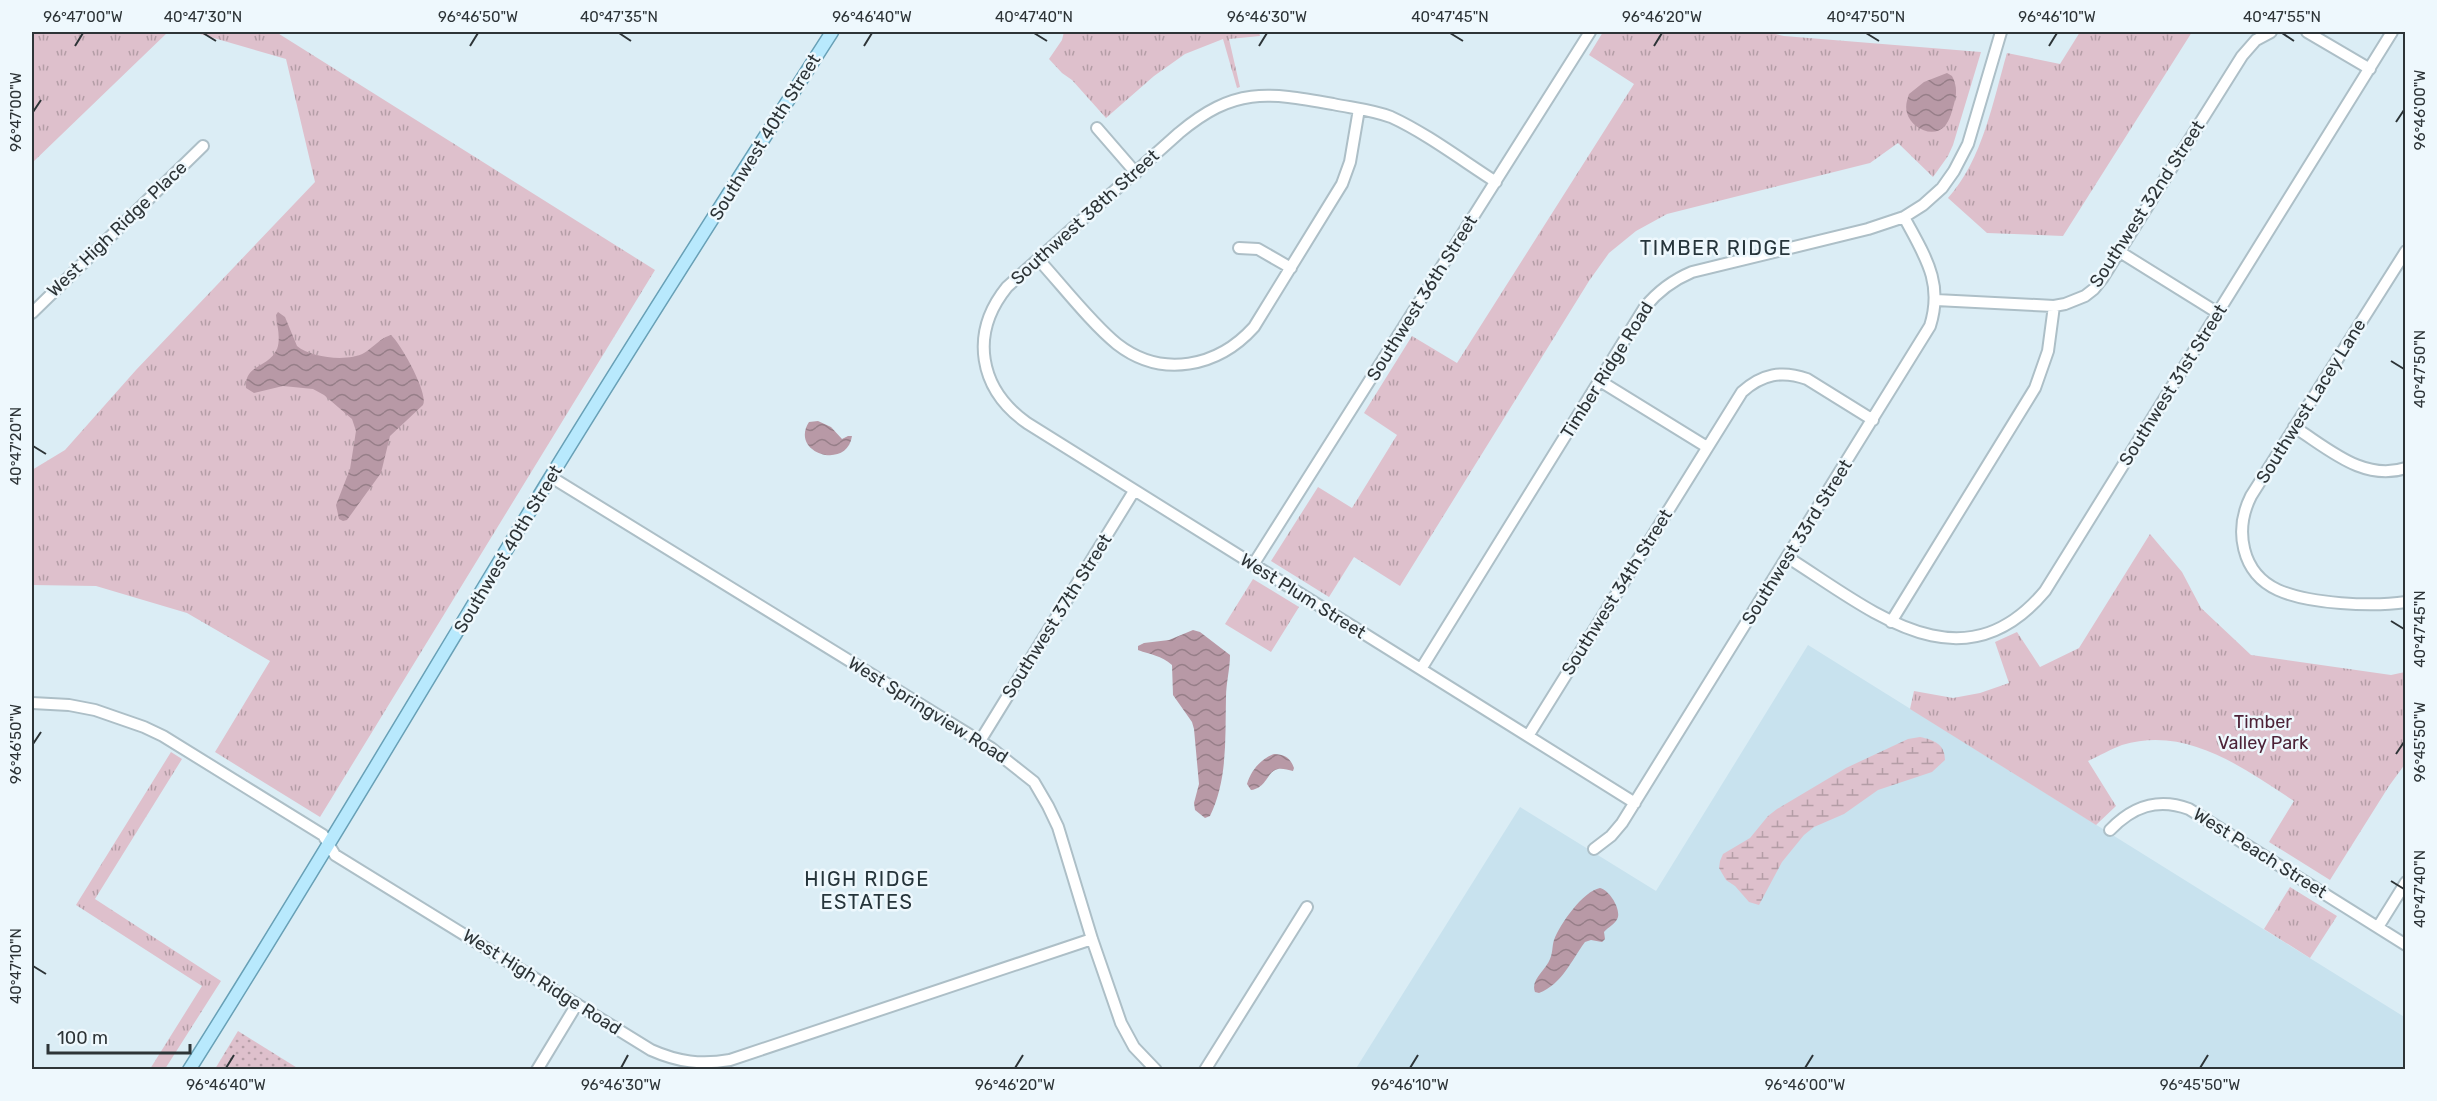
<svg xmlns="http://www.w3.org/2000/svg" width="2437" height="1101" viewBox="0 0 2437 1101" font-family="Rubik,sans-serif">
<defs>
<pattern id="grass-dots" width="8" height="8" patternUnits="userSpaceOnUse" patternTransform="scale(1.5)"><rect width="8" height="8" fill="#dec0cc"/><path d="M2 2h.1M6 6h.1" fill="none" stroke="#b49da6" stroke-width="1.8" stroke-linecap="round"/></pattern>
<pattern id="wetland-marsh" width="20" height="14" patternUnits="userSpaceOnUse" patternTransform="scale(1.5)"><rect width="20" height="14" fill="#dec0cc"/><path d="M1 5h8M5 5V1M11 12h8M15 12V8" fill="none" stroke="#b49da6"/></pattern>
<pattern id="park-tufts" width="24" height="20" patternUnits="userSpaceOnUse" patternTransform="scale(1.5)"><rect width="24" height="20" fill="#dec0cc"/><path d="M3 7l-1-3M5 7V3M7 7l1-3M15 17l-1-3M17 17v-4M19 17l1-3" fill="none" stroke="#b49da6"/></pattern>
<pattern id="water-waves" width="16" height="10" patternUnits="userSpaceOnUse" patternTransform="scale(1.5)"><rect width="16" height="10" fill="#b899a6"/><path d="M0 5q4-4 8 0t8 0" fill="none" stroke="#967e88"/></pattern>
</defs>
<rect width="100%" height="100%" fill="#dbedf5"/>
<path fill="#c8e2ee" d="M1808,645l598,373 -1,52h-1050l165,-263 136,84z"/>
<path fill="url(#grass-dots)" d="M238,1031l61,38h-84z"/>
<path fill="url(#wetland-marsh)" d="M1920,737c14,3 25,7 25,23l-13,12 -54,18 -34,24 -30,13 -10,8 -22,27 -23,43 -10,-3 -14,-16 -9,-6 -7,-12 1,-7 3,-7 27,-16 18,-22 9,-7 69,-41 62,-29z"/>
<path fill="url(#park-tufts)" d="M32,32h136l-136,131z
M193,32h83l379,238 -335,547 -105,-65 55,-91 -83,-48 -91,-27 -64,-1v-115l33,-20 71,-80 179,-188 -29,-123z
M1064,32h195l1,4 -31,3 11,48 -3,1 -14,-49 -38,15 -31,22 -48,42 -34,-38 -10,-7 -13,-14 13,-19z
M1603,32h163l18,4 197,16 -28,93 -5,11 -15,21 -35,-34 -28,20 -203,51 -31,17 -27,22 -20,28 -189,305 -46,-29 -25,40 -58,-36 47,-74 34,21 45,-73 -33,-22 48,-77 45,27 177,-279 -45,-29z
M2080,32h112l-129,204 -76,-3 -39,-35c35,-39 45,-97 59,-145l53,11z
M2150,534l32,38 19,36 50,47 140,20 14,-3v92l-16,22 -59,94 -61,-38 25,-41c-51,-33 -107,-76 -172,-56 -11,4 -23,11 -34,16l28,45 -20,19 -186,-116 4,-18 39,7 27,-5 29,-10 -14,-41 22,-10 23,35 39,-19z
M1253,579l46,28 -28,45 -46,-28z
M171,752l11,7 -87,140 126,82 -56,88h-15l52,-83 -126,-81z
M2290,887l47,29 -27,42 -46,-29z"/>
<path fill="#dec0cc" d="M2036,743l11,16 -10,7 -11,-16z"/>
<path fill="url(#water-waves)" d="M1947,73l5,3c5,9 5,18 2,28 -2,7 -4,16 -9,22 -12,13 -34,2 -38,-13 -2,-7 0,-13 2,-19l15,-12z
M278,312l7,5 12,29c14,12 51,16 67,7 10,-6 16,-15 27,-18 10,9 38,59 32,70l-33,31 -9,37 -34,47 -4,1 -4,-2 -3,-14 14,-36 6,-38 -4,-12 -28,-24 -11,-6 -30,-3 -29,7 -8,-5c-2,-24 23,-20 31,-39 4,-11 0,-23 -1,-34z
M818,421l13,6 11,12 6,-3h4c-5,35 -63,17 -43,-14z
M1193,630l7,2 30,23c0,14 -4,28 -4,42 -1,40 2,82 -16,119l-5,2 -10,-8 -1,-7 5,-19 -5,-55 -2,-7 -19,-27 -1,-30c-11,-10 -21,-10 -34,-15v-4l6,-3 25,-3z
M1274,754c11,1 16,3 20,14l-1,3c-5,-1 -11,-3 -15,-2 -11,2 -11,19 -27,21l-4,-6c4,-14 14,-25 27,-30z
M1600,888c9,2 20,19 18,29 -2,7 -10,10 -14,15l1,7 -3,3 -11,-2 -6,2c-14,19 -23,42 -46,51l-4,-1c-5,-12 11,-22 15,-33 3,-7 2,-13 4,-19 6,-16 29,-49 46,-52z"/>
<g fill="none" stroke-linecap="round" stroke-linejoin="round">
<g stroke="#adbfc7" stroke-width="14">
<path id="minor" d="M2307,32l63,37
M1097,128l39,45
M1496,182c-33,-21 -70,-49 -105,-65 -18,-7 -39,-9 -58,-13 -67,-12 -99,-17 -154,29l-172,154c-38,47 -28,102 20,136l608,380
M1239,248l19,1 33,19
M2406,251l-155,245c-17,34 -10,77 27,94 31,14 94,17 128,12
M2120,252l98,61
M1038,259c23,25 53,64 79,85 45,35 101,23 137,-17l88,-143 8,-22 9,-53
M1936,300l118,6
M32,313l171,-167
M1600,381l107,66
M2294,427c34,21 69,55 112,41
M551,477l440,271 43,34 14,24 10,21 34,112 29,84 13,24 22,23
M1787,557c83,52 174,134 258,34l347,-559
M1253,565l337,-533
M1891,622l144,-234 13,-37 6,-45 11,-2 20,-8 9,-7 8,-10 140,-223 14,-16 15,-8
M1421,669l224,-362c14,-17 28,-27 47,-35l176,-43 36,-12 19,-12 19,-17 12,-17 14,-27 33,-112
M32,703l37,2 26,5 49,17 19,9 160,99 12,20 316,195c27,12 50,15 79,10l362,-121
M1528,736l214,-344c20,-18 40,-22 65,-13l66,41
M980,741l154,-250
M2110,830c22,-23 47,-33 79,-21l217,136
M1594,849l17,-13 11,-13 308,-497c14,-44 -6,-71 -26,-109
M2378,927l28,-45
M537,1070l40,-66
M1205,1070l102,-163"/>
</g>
<g stroke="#68a0b6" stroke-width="15">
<path id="major" d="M189,1070c124,-196 241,-395 361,-592 92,-150 187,-298 282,-446"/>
</g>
<use href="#minor" stroke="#fff" stroke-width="10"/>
<use href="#major" stroke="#b8e9fd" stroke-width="12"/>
</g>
<path fill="none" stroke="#2d3437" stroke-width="2" d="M203,33l13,8M619,33l12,8M1034,33l13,8M1450,33l13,8M1866,33l13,8M2282,33l12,8M75,46l8,-13M470,46l8,-13M864,46l8,-13M1259,46l8,-13M1654,46l8,-13M2049,46l8,-13M33,112l8,-12M2396,122l8,-12M2391,361l13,8M33,446l13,8M2391,621l13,8M33,744l8,-12M2396,754l8,-12M2391,881l13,8M33,966l13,8M226,1068l8,-13M621,1068l7,-13M1015,1068l8,-13M1410,1068l8,-13M1805,1068l8,-13M2200,1068l8,-13"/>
<g text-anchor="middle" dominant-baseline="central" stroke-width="5" stroke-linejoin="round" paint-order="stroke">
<g font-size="18" fill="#2d3437" stroke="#eef8fd">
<text transform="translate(765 137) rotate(-58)">Southwest 40th Street</text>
<text transform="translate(2147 204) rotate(-57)">Southwest 32nd Street</text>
<text transform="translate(1085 217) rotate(-42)">Southwest 38th Street</text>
<text transform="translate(117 229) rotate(-44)">West High Ridge Place</text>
<text transform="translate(1422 298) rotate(-58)">Southwest 36th Street</text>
<text transform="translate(1607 370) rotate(-58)">Timber Ridge Road</text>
<text transform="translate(2173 385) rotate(-58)">Southwest 31st Street</text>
<text transform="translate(2311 401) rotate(-58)">Southwest Lacey Lane</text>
<text transform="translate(1797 542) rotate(-58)">Southwest 33rd Street</text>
<text transform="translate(508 549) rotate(-59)">Southwest 40th Street</text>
<text transform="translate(1617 592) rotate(-58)">Southwest 34th Street</text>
<text transform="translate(1303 596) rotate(32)">West Plum Street</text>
<text transform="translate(1057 616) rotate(-58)">Southwest 37th Street</text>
<text transform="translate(928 710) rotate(32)">West Springview Road</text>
<text transform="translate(2260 853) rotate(32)">West Peach Street</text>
<text transform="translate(542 982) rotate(32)">West High Ridge Road</text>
</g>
<g font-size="18" fill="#4d2237" stroke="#eef8fd">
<text x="2263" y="722">Timber<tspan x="2263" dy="21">Valley Park</tspan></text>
</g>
<g font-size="20" letter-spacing="1.5" fill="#26353b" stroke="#eef8fd">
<text x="1716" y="248">TIMBER RIDGE</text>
<text x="867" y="879">HIGH RIDGE<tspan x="867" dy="23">ESTATES</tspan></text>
</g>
</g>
<rect width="2437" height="1101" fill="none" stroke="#eef8fd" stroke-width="66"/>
<path d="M48 1044v9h142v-9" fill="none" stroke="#2d3437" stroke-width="3"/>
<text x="57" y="1044" font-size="18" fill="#2d3437" stroke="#eef8fd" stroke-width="4.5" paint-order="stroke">100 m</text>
<rect x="33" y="33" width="2371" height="1035" fill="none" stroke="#2d3437" stroke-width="2"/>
<g font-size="15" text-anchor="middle" fill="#2d3437">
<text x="83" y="22">96°47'00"W</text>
<text x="203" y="22">40°47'30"N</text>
<text x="478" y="22">96°46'50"W</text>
<text x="619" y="22">40°47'35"N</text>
<text x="872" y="22">96°46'40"W</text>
<text x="1034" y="22">40°47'40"N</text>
<text x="1267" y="22">96°46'30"W</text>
<text x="1450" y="22">40°47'45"N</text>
<text x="1662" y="22">96°46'20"W</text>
<text x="1866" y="22">40°47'50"N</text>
<text x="2057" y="22">96°46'10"W</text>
<text x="2282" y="22">40°47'55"N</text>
<text transform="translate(2420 110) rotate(-90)" y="5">96°46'00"W</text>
<text transform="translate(16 112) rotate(-90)" y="5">96°47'00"W</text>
<text transform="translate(2420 369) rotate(-90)" y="5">40°47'50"N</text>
<text transform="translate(16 446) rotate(-90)" y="5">40°47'20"N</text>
<text transform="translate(2420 629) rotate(-90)" y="5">40°47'45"N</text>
<text transform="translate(2420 742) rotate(-90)" y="5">96°45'50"W</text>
<text transform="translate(16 744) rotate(-90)" y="5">96°46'50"W</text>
<text transform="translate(2420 889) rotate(-90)" y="5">40°47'40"N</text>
<text transform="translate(16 966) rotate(-90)" y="5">40°47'10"N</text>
<text x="226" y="1090">96°46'40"W</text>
<text x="621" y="1090">96°46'30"W</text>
<text x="1015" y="1090">96°46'20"W</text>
<text x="1410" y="1090">96°46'10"W</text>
<text x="1805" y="1090">96°46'00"W</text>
<text x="2200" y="1090">96°45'50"W</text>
</g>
</svg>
